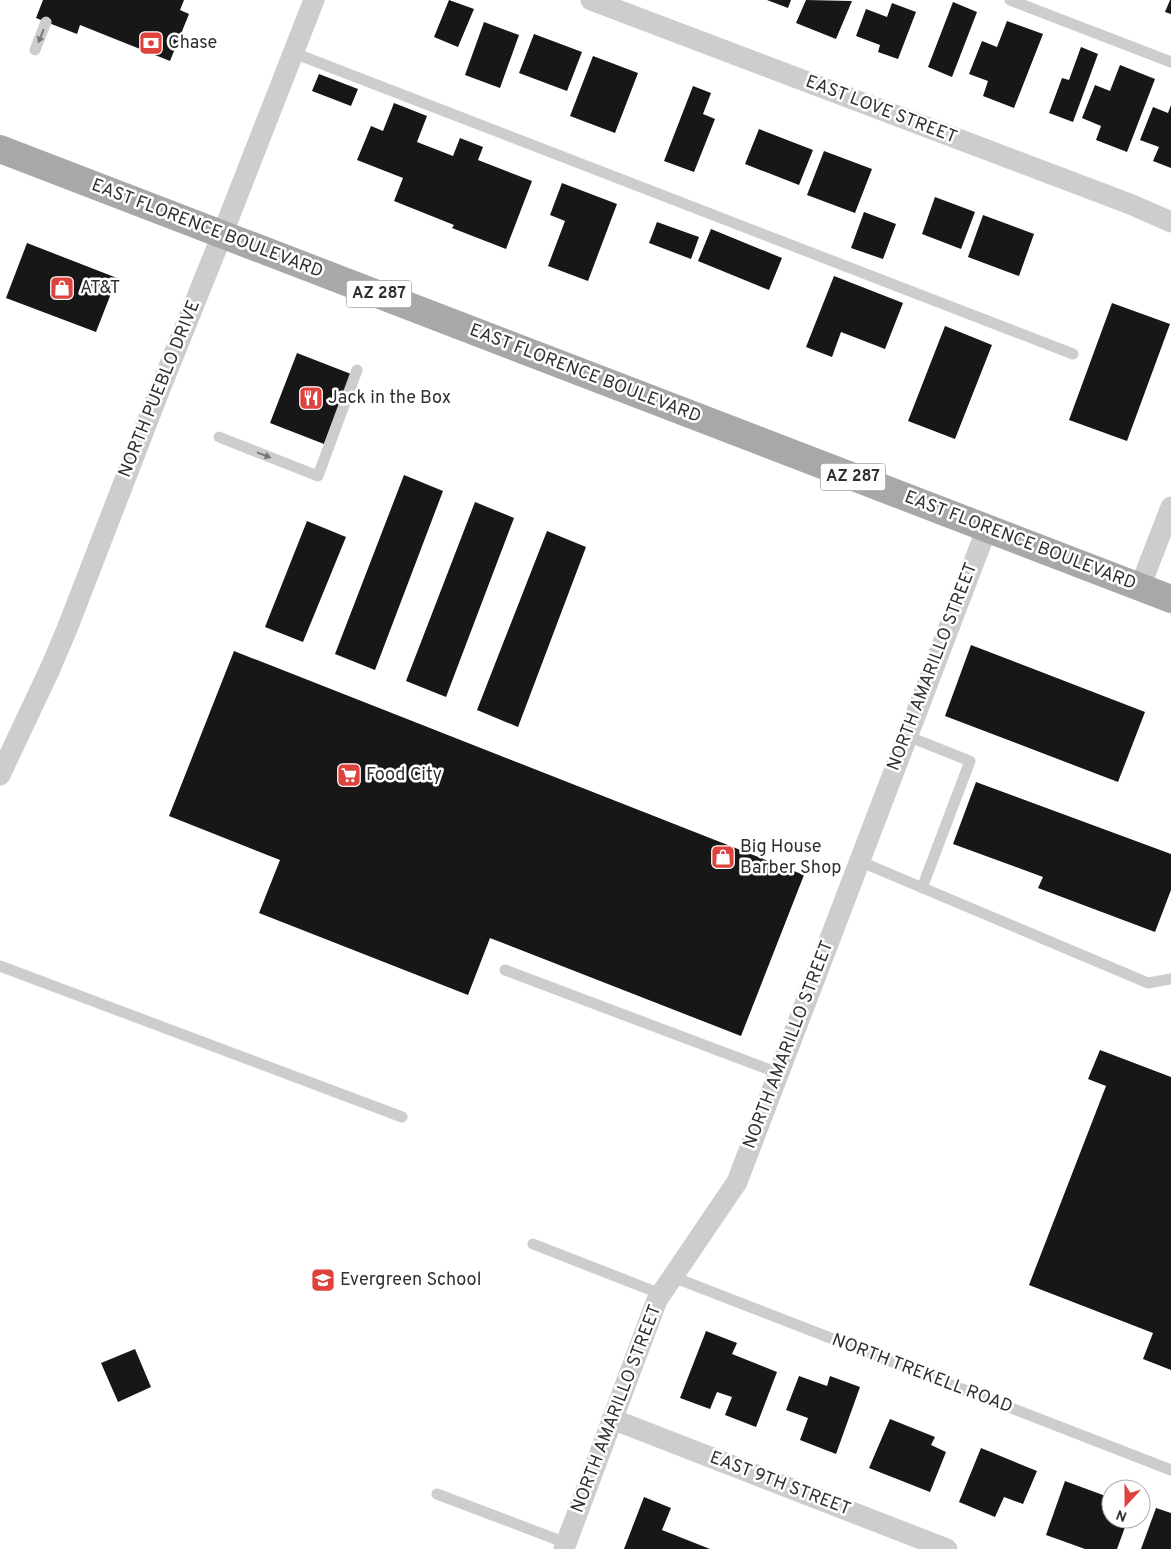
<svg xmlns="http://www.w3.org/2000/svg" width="1171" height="1549" viewBox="0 0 1171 1549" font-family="Overpass,sans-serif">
<rect width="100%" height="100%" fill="#fff"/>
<path fill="#171717" d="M43,0h141l-4,10 9,4 -19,47 -90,-36 -3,9 -41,-16z
M449,0l25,9 -16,38 -24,-10z
M767,0h24l-3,8z
M806,0l46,1 -16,38 -40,-16z
M1170,0h1v14l-6,-2z
M953,2l24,10 -25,65 -24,-10z
M892,3l24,9 -18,47 -20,-7 2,-7 -24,-9 10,-27 21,8z
M1007,21l36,13 -29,74 -31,-12 5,-15 -19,-7 13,-33 15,6z
M484,22l35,13 -19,53 -35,-13z
M534,34l48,18 -15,39 -48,-18z
M1081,47l17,7 -25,68 -24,-9 13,-35 7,2z
M593,56l45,17 -23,60 -45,-17z
M1120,65l35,14 -28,73 -31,-12 5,-14 -19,-8 13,-33 15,6z
M319,74l39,15 -7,17 -39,-15z
M693,86l18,7 -8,21 12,5 -21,53 -30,-11z
M394,103l33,13 -10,26 36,14 7,-18 23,9 -5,13 54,21 -26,68 -54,-21 2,-3 -60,-24 9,-23 -46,-18 14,-34 12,5z
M1171,105v63l-18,-7 6,-14 -19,-7 13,-33 15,6z
M759,129l54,21 -14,35 -54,-21z
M824,151l48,18 -17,44 -48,-18z
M562,183l55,21 -29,77 -40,-15 17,-45 -15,-6z
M935,197l40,15 -14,37 -39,-15z
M864,212l32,12 -13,35 -32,-11z
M983,215l51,19 -15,42 -51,-19z
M657,222l42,15 -8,22 -42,-16z
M711,229l71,29 -13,32 -71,-29z
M27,243l90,35 -21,54 -90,-34z
M834,276l69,27 -18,46 -44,-17 -9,25 -26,-10z
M1112,303l58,21 -43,117 -58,-21z
M945,326l47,19 -37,94 -47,-18z
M297,353l54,21 -27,70 -54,-21z
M404,475l39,16 -68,179 -40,-16z
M475,502l39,16 -68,179 -40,-16z
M307,521l39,16 -43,105 -38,-15z
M547,531l39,16 -68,180 -41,-17z
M971,645l174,67 -27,70 -173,-66z
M234,651l570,224 -63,161 -251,-98 -22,57 -209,-82 21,-53 -111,-44z
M976,782l195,72v36l-16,42 -117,-44 5,-11 -90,-33z
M1100,1050l71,27v293l-28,-11 10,-26 -124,-48 77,-199 -18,-7z
M706,1331l31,12 -5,11 45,18 -21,55 -31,-12 7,-18 -15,-5 -7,17 -30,-11z
M135,1349l16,38 -33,15 -17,-39z
M799,1376l28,10 3,-10 30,11 -24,67 -36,-14 8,-22 -22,-8z
M890,1419l45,18 -4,8 15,7 -16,40 -61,-24z
M981,1448l56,23 -14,33 -19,-7 -9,20 -36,-15z
M1065,1481l46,17v21h17l-11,30h-32l-39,-14z
M644,1497l27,11 -9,22 48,19h-86z
M1156,1508l15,5v36h-30z"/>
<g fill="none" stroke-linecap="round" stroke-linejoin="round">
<path stroke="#cdcdcd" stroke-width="11" d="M1010,0l161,62
M35,50l11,-28
M294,53l779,301
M219,437l99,39 39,-106
M907,736l63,25 -48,127
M859,861l289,122 23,-4
M0,966l402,151
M505,970l273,103
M533,1244l128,50
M673,1277l498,193
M437,1494l129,49"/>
<path stroke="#cdcdcd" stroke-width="21" d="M591,0l539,204 41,18
M1140,587l31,-80
M0,775l50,-106 17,-40 93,-240 62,-154 92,-235
M612,1419l335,130
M564,1549l93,-249 80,-118 250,-654"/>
<path stroke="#a8a8a8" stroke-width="28" d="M0,149l1171,450"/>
</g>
<defs><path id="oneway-solid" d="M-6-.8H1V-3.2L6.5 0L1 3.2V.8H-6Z" transform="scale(1.25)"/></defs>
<g fill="#777">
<use href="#oneway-solid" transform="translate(41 36) rotate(112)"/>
<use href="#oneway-solid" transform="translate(264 455) rotate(21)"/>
</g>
<defs>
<g id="bank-square" transform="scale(1.25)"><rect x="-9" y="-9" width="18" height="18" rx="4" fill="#dd433c" stroke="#fff"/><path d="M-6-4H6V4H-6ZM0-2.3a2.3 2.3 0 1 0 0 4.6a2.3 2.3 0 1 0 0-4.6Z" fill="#fff"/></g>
<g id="shop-square" transform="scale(1.25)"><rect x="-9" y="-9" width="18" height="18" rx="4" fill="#dd433c" stroke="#fff"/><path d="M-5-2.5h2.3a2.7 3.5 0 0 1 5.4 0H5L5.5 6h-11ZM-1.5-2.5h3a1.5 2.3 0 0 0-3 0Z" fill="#fff"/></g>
<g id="restaurant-square" transform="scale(1.25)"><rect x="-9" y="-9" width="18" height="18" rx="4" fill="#dd433c" stroke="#fff"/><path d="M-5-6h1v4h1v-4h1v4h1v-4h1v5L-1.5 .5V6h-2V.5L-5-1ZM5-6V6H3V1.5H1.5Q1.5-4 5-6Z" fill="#fff"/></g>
<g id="supermarket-square" transform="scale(1.25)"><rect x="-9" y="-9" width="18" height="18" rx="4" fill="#dd433c" stroke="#fff"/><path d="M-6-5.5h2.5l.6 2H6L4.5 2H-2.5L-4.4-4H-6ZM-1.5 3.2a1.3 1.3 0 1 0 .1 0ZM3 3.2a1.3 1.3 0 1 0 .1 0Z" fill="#fff"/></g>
<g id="school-square" transform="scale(1.25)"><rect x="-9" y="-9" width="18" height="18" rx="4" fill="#dd433c" stroke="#fff"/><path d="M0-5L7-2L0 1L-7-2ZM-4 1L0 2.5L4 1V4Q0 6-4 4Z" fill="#fff"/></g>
</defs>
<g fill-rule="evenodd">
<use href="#bank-square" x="151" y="43"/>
<use href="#shop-square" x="62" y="288"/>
<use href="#restaurant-square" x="311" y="398"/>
<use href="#supermarket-square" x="349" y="775"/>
<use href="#shop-square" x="723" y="857"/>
<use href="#school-square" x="323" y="1280"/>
</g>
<g text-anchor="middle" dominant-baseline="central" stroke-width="5" stroke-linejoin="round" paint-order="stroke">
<g fill="#fff" stroke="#6e6e6e" stroke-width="1">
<rect x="346.5" y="280.5" width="65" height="27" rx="4"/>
<rect x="820.5" y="463.5" width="65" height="27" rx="4"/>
</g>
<g font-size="16" font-weight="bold" fill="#303030">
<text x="379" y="294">AZ 287</text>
<text x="853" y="477">AZ 287</text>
</g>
<g font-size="18" fill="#303030" stroke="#fff" text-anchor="start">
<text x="168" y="43">Chase</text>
<text x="80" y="288">AT&amp;T</text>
<text x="328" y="398">Jack in the Box</text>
<text x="366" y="775">Food City</text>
<text x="740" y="847">Big House<tspan x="740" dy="21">Barber Shop</tspan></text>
<text x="340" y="1280">Evergreen School</text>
</g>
<g font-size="18" fill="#303030" stroke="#fff">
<text transform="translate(881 110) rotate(21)">EAST LOVE STREET</text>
<text transform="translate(207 229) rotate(21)">EAST FLORENCE BOULEVARD</text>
<text transform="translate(585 374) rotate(21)">EAST FLORENCE BOULEVARD</text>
<text transform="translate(160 389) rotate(-68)">NORTH PUEBLO DRIVE</text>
<text transform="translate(1020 541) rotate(21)">EAST FLORENCE BOULEVARD</text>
<text transform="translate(933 667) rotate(-69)">NORTH AMARILLO STREET</text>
<text transform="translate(789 1045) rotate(-69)">NORTH AMARILLO STREET</text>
<text transform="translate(922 1374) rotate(21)">NORTH TREKELL ROAD</text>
<text transform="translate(617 1409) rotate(-69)">NORTH AMARILLO STREET</text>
<text transform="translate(780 1484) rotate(21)">EAST 9TH STREET</text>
</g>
</g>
<g transform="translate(1126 1504) rotate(201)"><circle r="24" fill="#ffffff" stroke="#acacac"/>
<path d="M0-4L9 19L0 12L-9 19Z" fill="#dd433c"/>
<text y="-8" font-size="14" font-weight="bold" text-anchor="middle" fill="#303030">N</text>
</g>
</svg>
